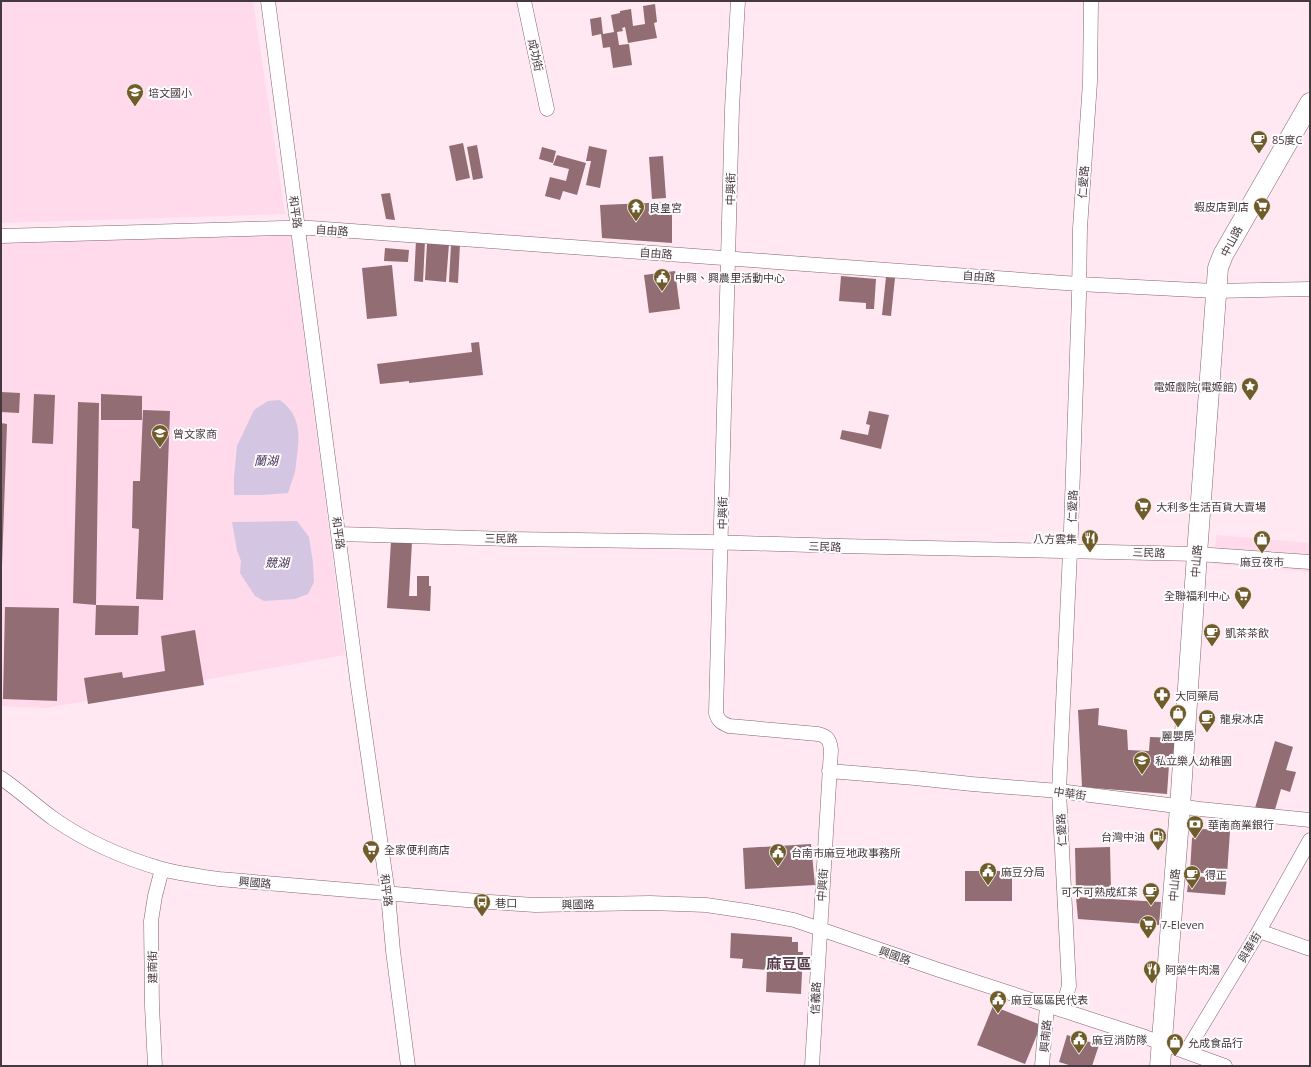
<svg xmlns="http://www.w3.org/2000/svg" width="1311" height="1067" viewBox="0 0 1311 1067" font-family="'Open Sans','Noto Sans TC',sans-serif">
<rect width="100%" height="100%" fill="#ffe8f2"/>
<path fill="#fedaeb" d="M1,1h252l32,213 -284,9z
M291,234l54,421 -299,53 -45,-2v-465z
M1216,535l94,8v29l-96,-8z"/>
<path fill="#d4c5e3" d="M280,400c20,15 20,33 17,56 -1,5 -1,11 -2,16 -2,7 -5,14 -7,21l-26,2h-28v-18l3,-31 17,-36 14,-9z
M297,521l12,16 4,26 1,19 -6,12 -13,5 -31,2 -9,-5 -15,-23 1,-12 -4,-11 -5,-28z"/>
<path fill="#926d73" d="M655,4l2,18 -3,1 3,15 -29,5 -3,-16 -3,1 1,3 -6,1 2,13 10,-1 3,21 -19,3 -3,-21 -7,1 -2,-14 -9,2 -2,-17 11,-2 2,17 11,-2 -3,-17 9,-2v-2l11,-2 2,17 12,-2 -2,-18z
M463,143l7,35 -14,3 -7,-35z
M477,145l6,33 -10,2 -6,-33z
M589,146l18,4 -7,38 -14,-3 5,-24h-5z
M542,147l14,4 -3,12 -14,-4z
M557,155l29,8 -9,32 -14,-4 -3,9 -15,-4 5,-19 16,4 3,-12 -16,-4z
M663,156l3,42 -14,1 -3,-42z
M390,193l5,27 -9,-1 -5,-25z
M672,202v41l-70,-5 -2,-33z
M416,240l9,1 -2,41 -9,-1z
M427,243l22,1 -3,38 -21,-2z
M451,244h9l-2,39 -9,-1z
M385,248l24,2 -1,12 -24,-1z
M392,265l5,51 -30,3 -5,-51z
M675,271l5,38 -31,4 -5,-38z
M841,276l35,3 -2,30h-8v-6l-27,-2z
M886,277l9,1 -4,38 -9,-1z
M479,342l4,33 -74,8v-2l-29,3 -3,-20 95,-12 -1,-9z
M1,392l19,1 -1,20 -18,-1z
M34,394l21,1 -2,49 -21,-1z
M101,394l41,2v24h-41z
M78,402l21,1 -3,202 -23,-2z
M143,410l27,1 -7,189 -27,-1 3,-70 -7,-1 1,-47h7z
M869,411l20,4 -8,34 -41,-10 2,-9 26,5 2,-10 -4,-1z
M1,423l6,1 -5,142h-1z
M391,541l21,1 -3,54h8v-20h12v10h2l-1,25 -43,-3z
M96,605l43,1 -1,29h-43z
M5,607l54,1 -2,93 -54,-2z
M195,630l9,55 -116,19 -4,-26 38,-6 1,6 42,-7 -4,-35z
M1099,708l-1,17 29,5 1,20 21,1 1,-14 29,1 -1,27h-9l-2,29 -85,-7 -4,-77z
M1275,741l18,6 -7,23 10,2 -6,20 -9,-3 -7,24 -19,-5z
M1203,829l27,2 -3,44 -37,-3 2,-34z
M811,844l4,41 -70,4 -2,-41z
M1110,847l1,44 -35,1 -1,-44z
M965,871h47v30h-47z
M1189,876l38,2 -2,17 -38,-3z
M1076,897l85,5 -2,23 -81,-6z
M731,933l61,4v5h6v10h5l-2,42 -35,-2 1,-22 -25,-2 1,-9 -13,-1z
M993,1006l48,19 -16,39 -48,-19z
M1067,1035l32,10 -7,21h-20l-13,-4z"/>
<g fill="none" stroke-linecap="round" stroke-linejoin="round">
<g stroke="#846373" stroke-width="15">
<path id="minor" d="M268,1l90,685 30,208 5,57 15,115
M524,1l23,108
M738,1l-6,107 -16,605c2,8 6,10 13,13l89,8c10,2 12,7 13,16l-19,316
M1,236l283,-8h27l768,56 136,7 95,-2
M339,534l172,5 198,3 132,4 356,8 113,8
M829,771l86,7 57,6 87,7 141,18 110,11
M1,778c19,13 35,28 53,41 33,23 70,39 108,50 18,5 38,7 57,10l271,23 45,3 115,-2 56,2 47,7 41,8 145,50 206,67 80,29
M1259,931l51,18
M1062,1010l7,-24 -10,-195 12,-261 8,-234 1,-68 10,-146 1,-81
M1186,1052l73,-121 51,-91
M155,1066l-3,-60 -1,-85 4,-25 7,-27
M1042,1066l5,-60"/>
</g>
<g stroke="#846373" stroke-width="21">
<path id="secondary" d="M1160,1066l20,-259 17,-253 21,-286 5,-13 87,-152"/>
</g>
<use href="#minor" stroke="#fff" stroke-width="14"/>
<use href="#secondary" stroke="#fff" stroke-width="20"/>
</g>
<defs>
<g id="school-pin" transform="scale(0.9)"><path d="M0 17L-7.5 6A9.5 9.5 0 1 1 7.5 6Z" fill="#705c2a" stroke="#fcfcfc"/><path d="M0-5L7-2L0 1L-7-2ZM-4 1L0 2.5L4 1V4Q0 6-4 4Z" fill="#fff"/></g>
<g id="cafe-pin" transform="scale(0.9)"><path d="M0 17L-7.5 6A9.5 9.5 0 1 1 7.5 6Z" fill="#705c2a" stroke="#fcfcfc"/><path d="M-5.5-4.5H6V0H3Q3 3.5 0 3.5H-2.5Q-5.5 3.5-5.5 0ZM3-3.2v2h1.7v-2ZM-6 4.5H4V6H-6Z" fill="#fff"/></g>
<g id="supermarket-pin" transform="scale(0.9)"><path d="M0 17L-7.5 6A9.5 9.5 0 1 1 7.5 6Z" fill="#705c2a" stroke="#fcfcfc"/><path d="M-6-5.5h2.5l.6 2H6L4.5 2H-2.5L-4.4-4H-6ZM-1.5 3.2a1.3 1.3 0 1 0 .1 0ZM3 3.2a1.3 1.3 0 1 0 .1 0Z" fill="#fff"/></g>
<g id="temple-pin" transform="scale(0.9)"><path d="M0 17L-7.5 6A9.5 9.5 0 1 1 7.5 6Z" fill="#705c2a" stroke="#fcfcfc"/><path d="M0-6L5-2H3V0L6.5 2.5H4V6H1.5V3h-3V6H-4V2.5H-6.5L-3 0V-2H-5Z" fill="#fff"/></g>
<g id="civic-pin" transform="scale(0.9)"><path d="M0 17L-7.5 6A9.5 9.5 0 1 1 7.5 6Z" fill="#705c2a" stroke="#fcfcfc"/><path d="M-.6-6.5H3V-4.5H.6V-3L4-1V1h2V6H-6V1h2V-1L-.6-3ZM-1.2 2.5V6h2.4V2.5Z" fill="#fff"/></g>
<g id="sight-pin" transform="scale(0.9)"><path d="M0 17L-7.5 6A9.5 9.5 0 1 1 7.5 6Z" fill="#705c2a" stroke="#fcfcfc"/><path d="M0-6L1.8-2.2L6-1.7L2.9 1.2L3.7 5.4L0 3.3L-3.7 5.4L-2.9 1.2L-6-1.7L-1.8-2.2Z" fill="#fff"/></g>
<g id="restaurant-pin" transform="scale(0.9)"><path d="M0 17L-7.5 6A9.5 9.5 0 1 1 7.5 6Z" fill="#705c2a" stroke="#fcfcfc"/><path d="M-5-6h1v4h1v-4h1v4h1v-4h1v5L-1.5 .5V6h-2V.5L-5-1ZM5-6V6H3V1.5H1.5Q1.5-4 5-6Z" fill="#fff"/></g>
<g id="shop-pin" transform="scale(0.9)"><path d="M0 17L-7.5 6A9.5 9.5 0 1 1 7.5 6Z" fill="#705c2a" stroke="#fcfcfc"/><path d="M-5-2.5h2.3a2.7 3.5 0 0 1 5.4 0H5L5.5 6h-11ZM-1.5-2.5h3a1.5 2.3 0 0 0-3 0Z" fill="#fff"/></g>
<g id="pharmacy-pin" transform="scale(0.9)"><path d="M0 17L-7.5 6A9.5 9.5 0 1 1 7.5 6Z" fill="#705c2a" stroke="#fcfcfc"/><path d="M-2-6h4v4h4v4h-4v4h-4v-4h-4v-4h4Z" fill="#fff"/></g>
<g id="bank-pin" transform="scale(0.9)"><path d="M0 17L-7.5 6A9.5 9.5 0 1 1 7.5 6Z" fill="#705c2a" stroke="#fcfcfc"/><path d="M-6-4H6V4H-6ZM0-2.3a2.3 2.3 0 1 0 0 4.6a2.3 2.3 0 1 0 0-4.6Z" fill="#fff"/></g>
<g id="fuel-pin" transform="scale(0.9)"><path d="M0 17L-7.5 6A9.5 9.5 0 1 1 7.5 6Z" fill="#705c2a" stroke="#fcfcfc"/><path d="M-5.5-6h7V0h2V4h1.3V-2.5L3-4.5l.8-.8L6-3V5H2.5V1h-1V6h-7ZM-4.2-4.7v3.2H.2V-4.7Z" fill="#fff"/></g>
<g id="bus-pin" transform="scale(0.9)"><path d="M0 17L-7.5 6A9.5 9.5 0 1 1 7.5 6Z" fill="#705c2a" stroke="#fcfcfc"/><path d="M-5-6H5V4H4V6H2V4H-2V6H-4V4H-5ZM-3.5-4V0h7V-4ZM-3.5 1.2v1.5H-2V1.2ZM2 1.2v1.5H3.5V1.2Z" fill="#fff"/></g>
</defs>
<g fill-rule="evenodd">
<use href="#school-pin" x="135" y="92"/>
<use href="#cafe-pin" x="1259" y="139"/>
<use href="#supermarket-pin" x="1262" y="206"/>
<use href="#temple-pin" x="636" y="207"/>
<use href="#civic-pin" x="662" y="277"/>
<use href="#sight-pin" x="1250" y="386"/>
<use href="#school-pin" x="160" y="433"/>
<use href="#supermarket-pin" x="1143" y="506"/>
<use href="#restaurant-pin" x="1090" y="538"/>
<use href="#shop-pin" x="1262" y="539"/>
<use href="#supermarket-pin" x="1243" y="595"/>
<use href="#cafe-pin" x="1212" y="632"/>
<use href="#pharmacy-pin" x="1162" y="695"/>
<use href="#shop-pin" x="1178" y="713"/>
<use href="#cafe-pin" x="1207" y="718"/>
<use href="#school-pin" x="1142" y="760"/>
<use href="#bank-pin" x="1195" y="824"/>
<use href="#fuel-pin" x="1158" y="836"/>
<use href="#supermarket-pin" x="371" y="849"/>
<use href="#civic-pin" x="778" y="852"/>
<use href="#civic-pin" x="988" y="871"/>
<use href="#cafe-pin" x="1192" y="874"/>
<use href="#cafe-pin" x="1151" y="891"/>
<use href="#bus-pin" x="482" y="902"/>
<use href="#supermarket-pin" x="1148" y="924"/>
<use href="#restaurant-pin" x="1152" y="969"/>
<use href="#civic-pin" x="998" y="999"/>
<use href="#civic-pin" x="1079" y="1039"/>
<use href="#shop-pin" x="1175" y="1042"/>
</g>
<g text-anchor="middle" dominant-baseline="central" stroke-width="4" stroke-linejoin="round" paint-order="stroke">
<g font-size="11" fill="#46383f" stroke="#fcfcfc">
<text transform="translate(536 55) rotate(77)">成功街</text>
<text transform="translate(1083 182) rotate(-86)">仁愛路</text>
<text transform="translate(730 189) rotate(-89)">中興街</text>
<text transform="translate(296 212) rotate(82)">和平路</text>
<text transform="translate(332 230) rotate(4)">自由路</text>
<text transform="translate(1231 241) rotate(-62)">中山路</text>
<text transform="translate(656 253) rotate(4)">自由路</text>
<text transform="translate(979 276) rotate(4)">自由路</text>
<text transform="translate(1072 506) rotate(-88)">仁愛路</text>
<text transform="translate(722 513) rotate(-89)">中興街</text>
<text transform="translate(339 533) rotate(82)">和平路</text>
<text transform="translate(501 538) rotate(1)">三民路</text>
<text transform="translate(825 546) rotate(2)">三民路</text>
<text transform="translate(1149 552) rotate(2)">三民路</text>
<text transform="translate(1196 561) rotate(-86)">中山路</text>
<text transform="translate(1070 793) rotate(8)">中華街</text>
<text transform="translate(1061 830) rotate(-93)">仁愛路</text>
<text transform="translate(255 882) rotate(5)">興國路</text>
<text transform="translate(822 885) rotate(-86)">中興街</text>
<text transform="translate(1174 885) rotate(-86)">中山路</text>
<text transform="translate(387 890) rotate(83)">和平路</text>
<text transform="translate(578 904) rotate(-1)">興國路</text>
<text transform="translate(1249 947) rotate(-59)">與華街</text>
<text transform="translate(895 955) rotate(19)">興國路</text>
<text transform="translate(152 967) rotate(-91)">建南街</text>
<text transform="translate(815 998) rotate(-87)">信義路</text>
<text transform="translate(1045 1036) rotate(-85)">興南路</text>
</g>
<g font-size="11" fill="#46383f" stroke="#fcfcfc" text-anchor="start">
<text x="148" y="92">培文國小</text>
<text x="1272" y="139">85度C</text>
<text x="1249" y="206" text-anchor="end">蝦皮店到店</text>
<text x="649" y="207">良皇宮</text>
<text x="675" y="277">中興、興農里活動中心</text>
<text x="1237" y="386" text-anchor="end">電姬戲院(電姬館)</text>
<text x="173" y="433">曾文家商</text>
<text x="1156" y="506">大利多生活百貨大賣場</text>
<text x="1077" y="538" text-anchor="end">八方雲集</text>
<text x="1262" y="561" text-anchor="middle">麻豆夜市</text>
<text x="1230" y="595" text-anchor="end">全聯福利中心</text>
<text x="1225" y="632">凱茶茶飲</text>
<text x="1175" y="695">大同藥局</text>
<text x="1220" y="718">龍泉冰店</text>
<text x="1178" y="735" text-anchor="middle">麗嬰房</text>
<text x="1155" y="760">私立樂人幼稚園</text>
<text x="1208" y="824">華南商業銀行</text>
<text x="1145" y="836" text-anchor="end">台灣中油</text>
<text x="384" y="849">全家便利商店</text>
<text x="791" y="852">台南市麻豆地政事務所</text>
<text x="1001" y="871">麻豆分局</text>
<text x="1205" y="874">得正</text>
<text x="1138" y="891" text-anchor="end">可不可熟成紅茶</text>
<text x="495" y="902">巷口</text>
<text x="1161" y="924">7-Eleven</text>
<text x="1165" y="969">阿榮牛肉湯</text>
<text x="1011" y="999">麻豆區區民代表</text>
<text x="1092" y="1039">麻豆消防隊</text>
<text x="1188" y="1042">允成食品行</text>
</g>
<g font-size="12" font-style="italic" fill="#463059" stroke="#fcfcfc">
<text x="266" y="460">蘭湖</text>
<text x="277" y="562">競湖</text>
</g>
<g font-size="15" font-weight="bold" fill="#583b4a" stroke="#fcfcfc">
<text x="789" y="963">麻豆區</text>
</g>
</g>
<rect width="1311" height="1067" fill="none" stroke="#46383f" stroke-width="4"/>
</svg>
